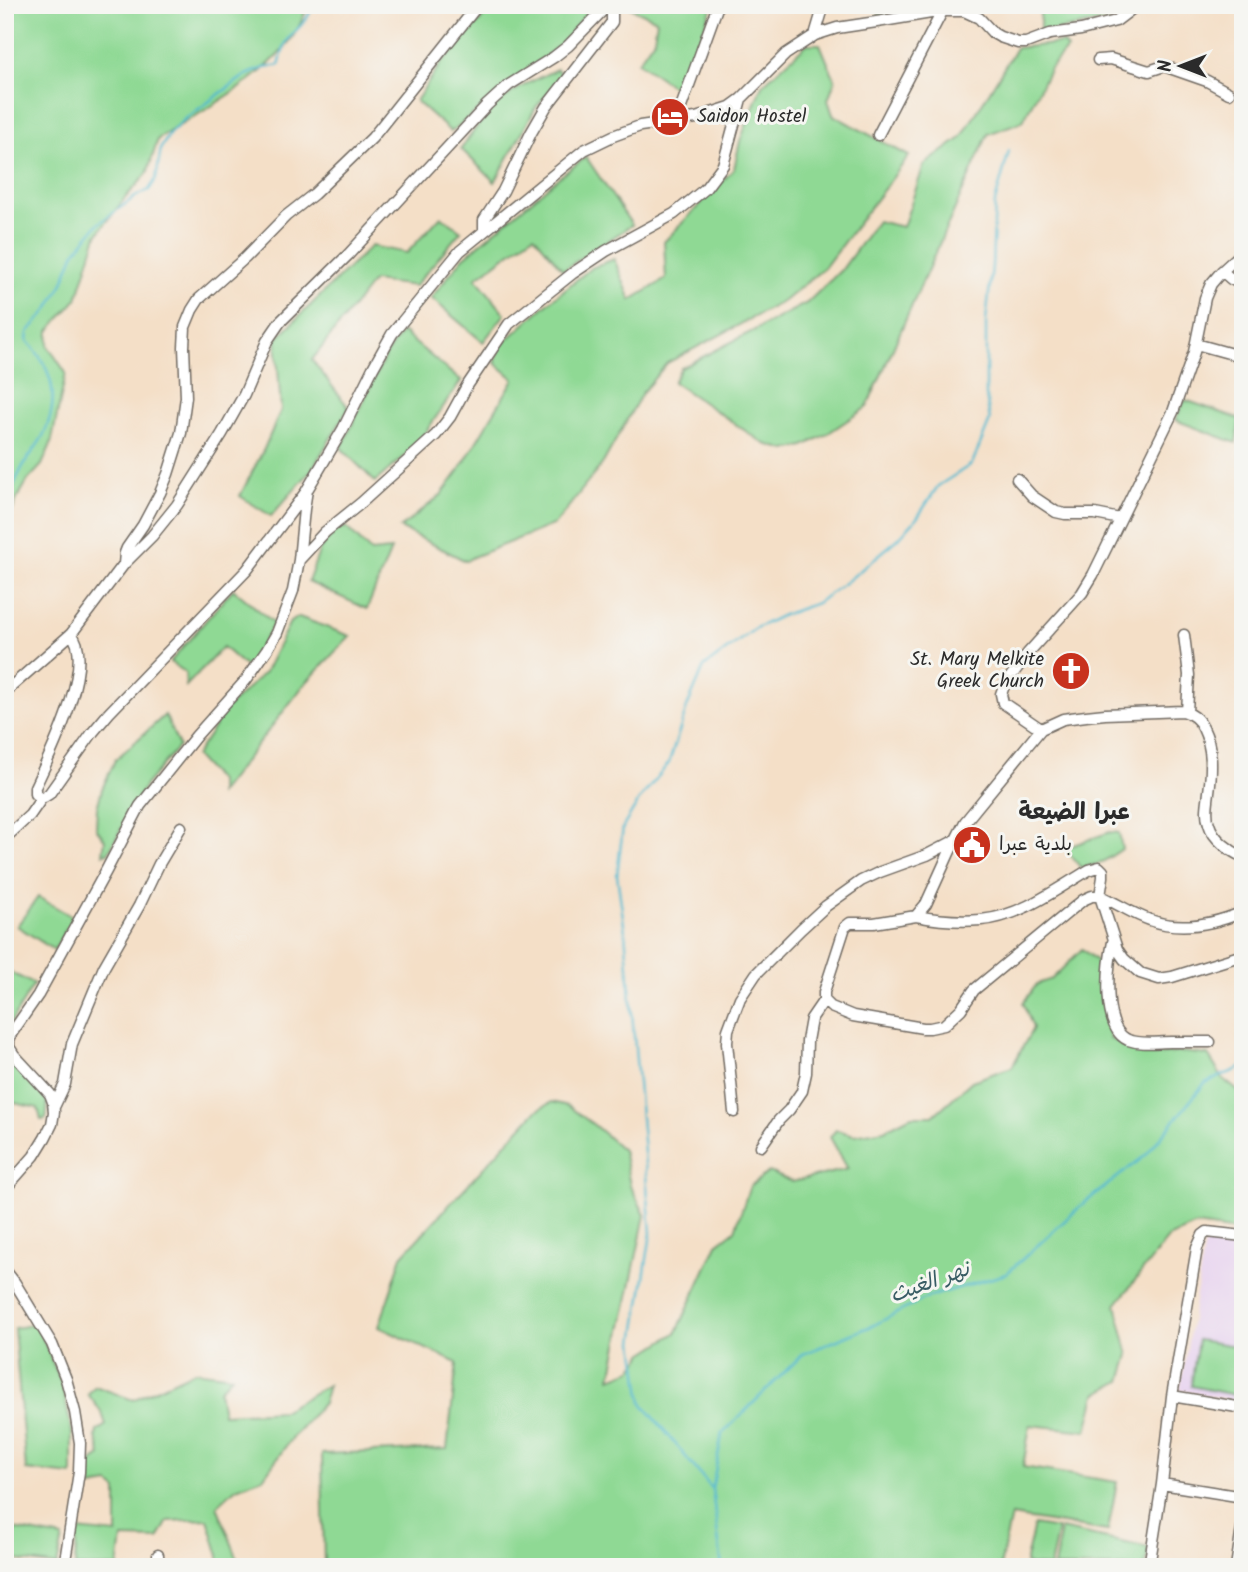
<svg xmlns="http://www.w3.org/2000/svg" width="1248" height="1572" viewBox="0 0 1248 1572" font-family="Kalam,'Playpen Sans Arabic',sans-serif">
<rect width="100%" height="100%" fill="#f6f6f2"/>
<filter id="ink" filterUnits="userSpaceOnUse"><feTurbulence type="fractalNoise" baseFrequency=".0143" numOctaves="2"/><feDisplacementMap in="SourceGraphic" scale="14" xChannelSelector="R" yChannelSelector="G"/><feConvolveMatrix kernelMatrix="1 2 1 2 8 2 1 2 1" color-interpolation-filters="sRGB"/></filter>
<filter id="wash" filterUnits="userSpaceOnUse"><feTurbulence type="fractalNoise" baseFrequency=".00686" numOctaves="4" result="noise"/><feDisplacementMap in="SourceGraphic" scale="28" xChannelSelector="R" yChannelSelector="G"/><feGaussianBlur stdDeviation="1.57" result="paint"/><feColorMatrix in="noise" values="0 0 0 0 0 0 0 0 0 0 0 0 0 0 0 0 0 1.4 0 .05"/><feComposite in="paint" operator="in"/></filter>
<g filter="url(#wash)">
<rect width="100%" height="100%" fill="#f4dfc7"/>
<path fill="#e7d2ef" d="M1206,1237l37,5v160l-63,-12z"/>
<path fill="#8fd994" stroke="#5d8260" stroke-width="2" d="M5,5h302c-14,62 -100,102 -149,134l-11,35 -22,24 -28,37 -20,64 -28,32 -1,15 18,27 -15,71 -9,21 -14,15 -11,19 -12,30z
M491,5h103l-33,39 -110,88 -35,-31 25,-38 39,-42z
M625,5h88l-34,86 -41,-29 16,-23 3,-19z
M882,5h50l-54,11z
M1040,5h92l-22,15 -58,11h-12z
M1063,43l4,6 -17,19 -27,53 -35,13 -121,273 -40,27 -23,12 -18,4 -21,-6 -92,-62 8,-14 126,-65 36,-35 34,-47 26,6 21,-62 37,-27 55,-90z
M807,44h13l15,36 -7,20 5,15 76,41 -85,112 -40,33 -117,62 -25,30 -39,70 -48,61 -82,33 -7,4 -66,-33 41,-33 18,-24 55,-92 -19,-16 5,-17 49,-44 42,-34 23,-9 17,41 35,-21 -2,-37 70,-73 6,-28 22,-56z
M557,69l6,8 -27,30 -41,75 -34,-33c12,-17 25,-37 42,-50 16,-13 36,-21 54,-30z
M586,157l46,68 -69,45 -29,-35 -58,43 29,36 -22,28 -52,-44 32,-40 95,-80z
M441,216l20,15 -46,55 -42,-5 -61,79 37,48 -38,63 -40,45 -31,-20 24,-47 17,-39 -5,-71 95,-93 36,7z
M402,332l59,49 -45,65 -41,36 -34,-34 45,-94z
M1185,400l55,19 -4,24 -61,-23z
M346,527l25,25 20,-2 -24,59 -59,-27 12,-33 15,-18z
M233,589l41,34 -26,46 -25,-22 -37,39 -1,-14 -15,-10z
M299,617l51,19 -46,49 -85,109v-12l-24,-26 31,-47 39,-37 25,-50z
M165,715l14,31 -34,39 -37,68 -5,1 2,-14 -9,-12 1,-20 5,-19 13,-29z
M1110,832l9,1 3,16 -21,14 -20,5 -16,-20z
M38,897l35,20 -19,33 -37,-24z
M1082,949l17,14 11,76 45,16 28,-3 25,3 15,24 20,16v137l-47,-7 -28,13 -52,67 13,50 -8,26 -25,13 -9,37 -57,-6 -7,42 94,15 -9,49 -97,-15 -11,51h-676l-2,-113 125,-5 10,-86 -78,-36 23,-71 134,-145 16,-9 16,4 26,19 29,25 7,35 15,30 -34,163 21,-8 11,-16 34,-22 40,-88 18,-14 15,-44 19,-14 23,10 56,-13 -18,-32 6,-7 18,5 30,-5 27,-14h22l39,-35 40,-14 21,-39 -10,-25 14,-19 15,-5z
M5,970l29,14 -29,48z
M5,1056c12,9 38,31 42,46 1,6 0,11 -1,17l-5,1 -3,-12 -28,-6 -5,-7z
M37,1324l26,64 9,44v43l-46,-5 -12,-142z
M1198,1340l44,7 -7,48 -44,-9z
M195,1371l37,5 -13,14 4,24 59,-3 46,-26 -5,18 -32,36 -28,39 -27,10 -19,18 24,61h-22v-11l-11,-37 -40,2 -10,18 -36,-1 -4,29h-43l2,-37 40,4v-44l-8,-6 -18,3 -2,-23 12,-8 -5,-19 1,-6 9,-6 -4,-12 -14,-19 7,-8 38,14z
M1034,1525l24,4 -8,38 -25,-3z
M14,1529l49,9 -6,28 -47,-7z
M1061,1529l88,19 -4,19h-91z"/>
<g fill="none" stroke-linecap="round" stroke-linejoin="round">
<path stroke="#50b8ce" stroke-width="2.5" d="M5,503c6,-12 11,-23 17,-35 6,-11 15,-21 21,-32 17,-35 11,-67 -16,-95l1,-9 19,-21 15,-26 13,-33 23,-28 37,-27 14,-7 7,-11 5,-31 9,-15 16,-15 60,-43 18,-7 15,-3c2,-7 4,-15 7,-22 8,-14 23,-20 26,-38
M712,1489l-70,-86 -8,-61 17,-109 -26,-301 -8,-57 6,-48 17,-28 29,-36 18,-56 17,-40 52,-39 27,-13 34,-12 33,-24 48,-40 19,-21 21,-32 34,-22 18,-44 -4,-25v-74l6,-55 3,-64 14,-51
M722,1567l-10,-78 10,-55 81,-80 71,-29 54,-28 78,-23 77,-70 63,-49 59,-72 38,-16"/>
</g>
</g>
<g filter="url(#ink)">
<g fill="none" stroke-linecap="round" stroke-linejoin="round">
<g stroke="#716a62" stroke-width="13">
<path id="minor" d="M815,35l9,-30
M1098,60l13,-1 38,12 15,-5 43,15 22,12
M676,121l42,-116
M878,135l66,-127
M484,231v-11l19,-29 28,-58 15,-26 66,-85v-10l-3,-7
M1222,271l9,8 12,6
M1196,344l47,13
M1017,479l15,17 24,16 9,2h30l25,5
M299,560l26,-28 36,-29 75,-68 14,-18 17,-31 42,-62 64,-51 33,-22 68,-37 31,-25 18,-24 18,-66
M124,564l1,-11 2,-5 16,-23 17,-32 8,-19 13,-41 5,-36 -2,-50 1,-20 7,-17 7,-11 46,-41 41,-42 28,-22 58,-56 106,-133
M71,634c26,27 -22,123 -36,153v7l6,5 8,-5 44,-62 16,-19 138,-143 59,-78
M1184,635l5,40 -2,37
M5,692l66,-58 53,-70 28,-28 25,-31 45,-71 22,-39 23,-54 13,-19 68,-67 139,-150 22,-20 45,-28 14,-11 40,-41
M1041,729l-38,-26 -2,-9 3,-8 24,-33 54,-60 11,-18 80,-163 21,-60 11,-54 6,-14 11,-13 21,-19
M5,838l25,-23 11,-16
M1243,857c-13,-6 -30,-18 -34,-33 -4,-10 -1,-22 0,-32 3,-22 4,-44 -6,-64 -4,-9 -10,-14 -20,-17l-78,3 -19,2 -23,3 -22,10 -76,93 -15,29 -24,53 -10,12 -42,7h-24l-5,4 -21,65v8l7,7 22,9 70,12h7l14,-3 17,-16 13,-19 109,-90 9,-4h8c17,7 32,18 50,24 30,11 64,4 93,-8
M916,916c21,4 43,6 65,4 39,-3 76,-31 108,-50l10,-3 4,4v6l-3,19 17,53 7,10 16,14 19,6 13,-2 71,-22
M1113,942c-5,23 -12,86 15,98 14,5 29,2 43,2 13,0 26,0 39,0
M54,1107l11,-23 7,-40 32,-77 35,-61 20,-42 22,-37
M734,1112l-7,-69 1,-13 12,-32 16,-24 45,-45 25,-23 35,-25 19,-9 47,-17 29,-15
M761,1146l18,-26 10,-10 13,-19 4,-18 1,-32 4,-22 13,-19
M5,1189l29,-33 11,-18 7,-14 2,-12 -1,-10 -3,-8 -36,-39 -5,-8v-10l29,-42 68,-124 34,-65 56,-70 50,-56 21,-30 10,-17 16,-42 6,-31 5,-51 3,-19 36,-61 30,-61 19,-34 68,-83 124,-101 29,-14 27,-10 56,-8 34,-11 11,-8 45,-45 29,-19 22,-7 46,-7 60,-10h21l15,7 14,15 7,4 18,6h8l24,-9 31,-4 35,-9 21,-16
M5,1270l10,13 37,61 14,35 9,33 5,31 -1,29 -15,95
M1172,1396l71,12
M1162,1484l81,13
M158,1555l1,12
M1149,1563l24,4
M1149,1567l13,-83 10,-88 25,-148 6,-13 4,-3 36,4
M1236,1567l7,-45"/>
</g>
<use href="#minor" stroke="#fff" stroke-width="10"/>
</g>
</g>
<defs>
<g id="hotel-disc" transform="scale(2.0125)"><circle r="9.5" fill="#c8321e" stroke="#f6f6f2"/><path d="M-6-4.5h1.5V1H6V5H4.5V3h-9V5H-6ZM-4 0a1.8 1.8 0 1 1 3.6 0ZM.5 0V-2.5h3Q6-2.5 6 0Z" fill="#fff"/></g>
<g id="church-disc" transform="scale(2.0125)"><circle r="9.5" fill="#c8321e" stroke="#f6f6f2"/><path d="M-1.2-6h2.4v3.5h3.3v2.4h-3.3V6h-2.4V-.1h-3.3v-2.4h3.3Z" fill="#fff"/></g>
<g id="civic-disc" transform="scale(2.0125)"><circle r="9.5" fill="#c8321e" stroke="#f6f6f2"/><path d="M-.6-6.5H3V-4.5H.6V-3L4-1V1h2V6H-6V1h2V-1L-.6-3ZM-1.2 2.5V6h2.4V2.5Z" fill="#fff"/></g>
</defs>
<g fill-rule="evenodd">
<use href="#hotel-disc" x="670" y="117"/>
<use href="#church-disc" x="1071" y="671"/>
<use href="#civic-disc" x="972" y="845"/>
</g>
<g text-anchor="middle" dominant-baseline="central" stroke-width="6" stroke-linejoin="round" paint-order="stroke">
<g font-size="19" fill="#2b2b2b" stroke="#f6f6f2" text-anchor="start">
<text x="697" y="117">Saidon Hostel</text>
<text x="1044" y="660" text-anchor="end">St. Mary Melkite<tspan x="1044" dy="22">Greek Church</tspan></text>
<text x="999" y="845">بلدية عبرا</text>
</g>
<g font-size="21" font-style="italic" fill="#385c64" stroke="#f6f6f2">
<text transform="translate(930 1283) rotate(-20)">نهر الغيث</text>
</g>
<g font-size="23" font-weight="bold" fill="#2b2b2b" stroke="#f6f6f2">
<text x="1074" y="813">عبرا الضيعة</text>
</g>
</g>
<rect width="1248" height="1572" fill="none" stroke="#f6f6f2" stroke-width="28"/>
<g transform="translate(1181 66) rotate(270)" stroke="#f6f6f2" stroke-width="5" paint-order="stroke">
<path d="M0-5L12 26L0 18L-12 26Z" fill="#2b2b2b"/>
<text y="-10" font-size="19" font-weight="bold" text-anchor="middle" fill="#2b2b2b">N</text>
</g>
</svg>
